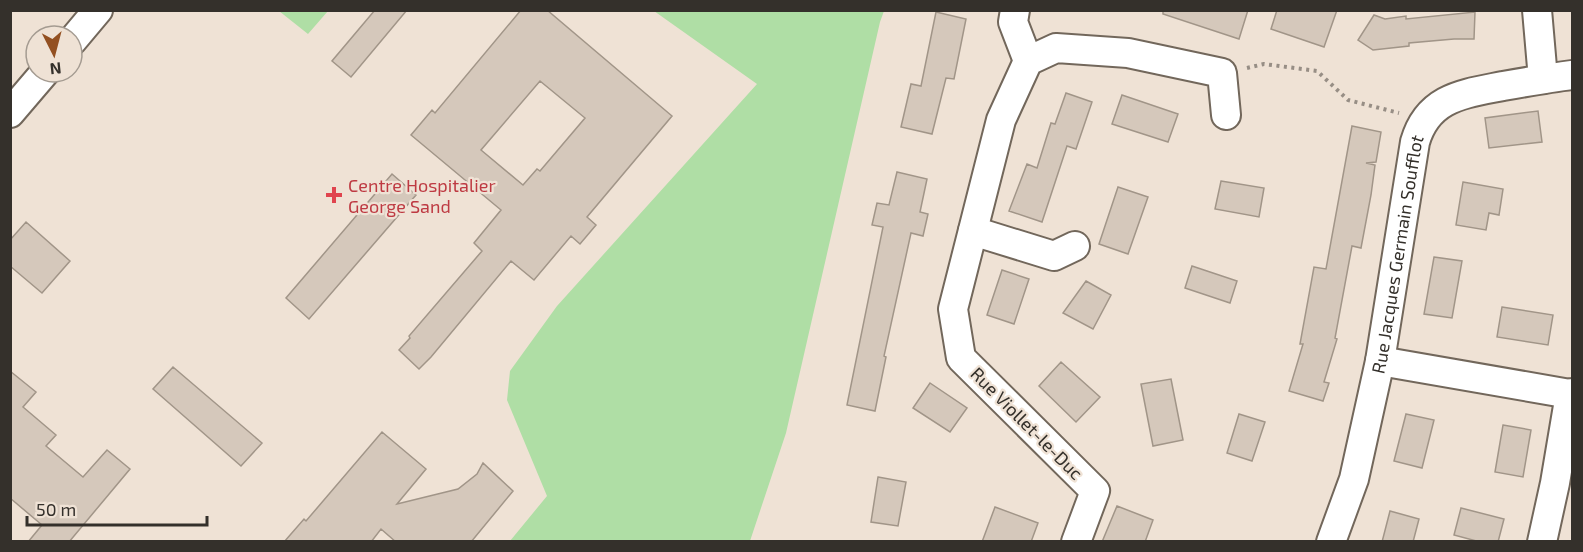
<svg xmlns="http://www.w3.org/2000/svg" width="1583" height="552" viewBox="0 0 1583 552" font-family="'Exo 2',sans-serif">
<rect width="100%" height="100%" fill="#efe2d5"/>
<path fill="#afdea5" d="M279,11h49l-20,23z
M654,11h230l-4,11 -94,411 -36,108h-240l37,-45 -40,-96 3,-29 47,-65 200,-222z"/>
<path fill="#d5c8bb" stroke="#a19588" stroke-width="1.5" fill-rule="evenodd" d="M375,10h32l-56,67 -19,-16z
M521,10h26l125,106 -85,101 9,8 -16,19 -9,-8 -37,44 -23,-19 -80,96 -12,12 -20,-19 11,-12 -1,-2 73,-85 -8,-8 27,-33 -90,-75 21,-25 3,3zM540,81l45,37 -45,53 -3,-2 -14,16 -42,-35z
M1163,10h85l-9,29 -76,-25z
M1277,10h60l-13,37 -53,-18z
M936,12l30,7 -12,60 -8,-1 -14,56 -31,-7 10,-43 10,2z
M1475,12l-1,27h-20l-45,4v3l-36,4 -15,-10 16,-25 11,4 21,-3v3z
M1066,93l26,9 -16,47 -9,-3 -25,76 -33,-11 18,-47 10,4 14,-45 4,1z
M1122,95l56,19 -10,28 -56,-18z
M1538,111l4,31 -53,6 -4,-30z
M1352,126l29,6 -5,30 -10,1 9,2 -4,30 -10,53 -9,-2 -17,92 2,1 -13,43 5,1 -6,18 -34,-10 14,-47h-3l14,-77 12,2z
M897,172l30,7 -7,33 8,2 -5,22 -12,-3 -27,123 2,1 -11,54 -28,-6 36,-178 -11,-2 5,-22 12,2z
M392,174l24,21 -107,124 -23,-21z
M1221,181l43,7 -5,29 -44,-8z
M1463,182l40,7 -4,26 -10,-2 -3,17 -30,-5z
M1118,187l30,10 -20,57 -29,-10z
M26,222l44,39 -28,32 -32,-27v-26z
M1434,257l28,4 -10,57 -28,-4z
M1192,266l45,15 -7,22 -45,-15z
M1002,270l27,9 -15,45 -27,-9z
M1086,281l25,14 -18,34 -30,-16z
M1502,307l51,8 -5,30 -51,-8z
M1061,362l39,35 -24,25 -37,-36z
M173,367l89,76 -21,23 -88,-77z
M10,371l26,21 -13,15 33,28 -10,11 37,31 24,-27 23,19 -61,73h-41l14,-17 -32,-27z
M1171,379l12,61 -30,6 -12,-62z
M930,383l37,25 -17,24 -37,-24z
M1239,414l26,8 -13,39 -25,-8z
M1406,414l28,6 -12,48 -28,-7z
M1503,425l28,5 -8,47 -28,-5z
M382,432l44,37 -29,35 61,-15 19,-15 6,-11 30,28 -42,51h-75l-15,-13 -10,13h-87l20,-23 2,2z
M878,477l28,5 -8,44 -27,-4z
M1117,506l36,14 -8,22h-43z
M995,507l43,16 -7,19h-49z
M1461,508l43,11 -6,23h-18l-26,-7z
M1390,511l29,8 -6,23h-31z"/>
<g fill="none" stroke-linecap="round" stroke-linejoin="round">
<g stroke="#72675b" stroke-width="32">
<g id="street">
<path d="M1015,10l-2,12 15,39"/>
<path d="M1537,10l6,69"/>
<path d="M72,41l26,-31"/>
<path d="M10,113l35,-41"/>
<path d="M973,231l81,25 21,-10"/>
<path d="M1380,361l190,33"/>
<path d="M1076,542l19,-51 -134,-133 -8,-49 48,-189 27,-59 28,-13 72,5 94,20 4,42"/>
<path id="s1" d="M1331,542l23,-63 26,-118 35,-219c13,-45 48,-48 88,-56 23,-4 46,-8 69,-11"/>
<path d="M1542,542l13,-59 15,-89 2,-1"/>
</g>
</g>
<path stroke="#978e85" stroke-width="4" stroke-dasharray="3 4.5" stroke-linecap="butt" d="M1247,68l17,-4 53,7 31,29 51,13"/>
<use href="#street" stroke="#fff" stroke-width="28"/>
</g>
<path fill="#e0444e" stroke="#efe2d5" stroke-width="2" d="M331 186h6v6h6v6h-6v6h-6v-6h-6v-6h6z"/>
<g text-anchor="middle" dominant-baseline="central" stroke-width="4.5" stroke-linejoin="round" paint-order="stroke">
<g font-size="18" fill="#be3a42" stroke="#efe2d5" text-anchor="start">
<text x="348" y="185">Centre Hospitalier<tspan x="348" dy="21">George Sand</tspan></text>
</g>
<g font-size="18" fill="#34302b" stroke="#efe2d5">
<text stroke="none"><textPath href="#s1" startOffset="296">Rue Jacques Germain Soufflot</textPath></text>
<text transform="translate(1027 423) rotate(45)">Rue Viollet-le-Duc</text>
</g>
</g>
<rect width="1583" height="552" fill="none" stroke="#34302b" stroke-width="24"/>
<g transform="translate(54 54) rotate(174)"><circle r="28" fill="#efe2d5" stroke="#a49b91" stroke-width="1.5"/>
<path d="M0-4.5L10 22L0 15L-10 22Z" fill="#935021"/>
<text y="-9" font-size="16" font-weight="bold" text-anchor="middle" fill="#34302b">N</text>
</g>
<path d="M27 516v9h180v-9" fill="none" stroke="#34302b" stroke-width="3"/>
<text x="36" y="516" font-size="18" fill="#34302b" stroke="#efe2d5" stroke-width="4.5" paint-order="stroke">50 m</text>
</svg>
